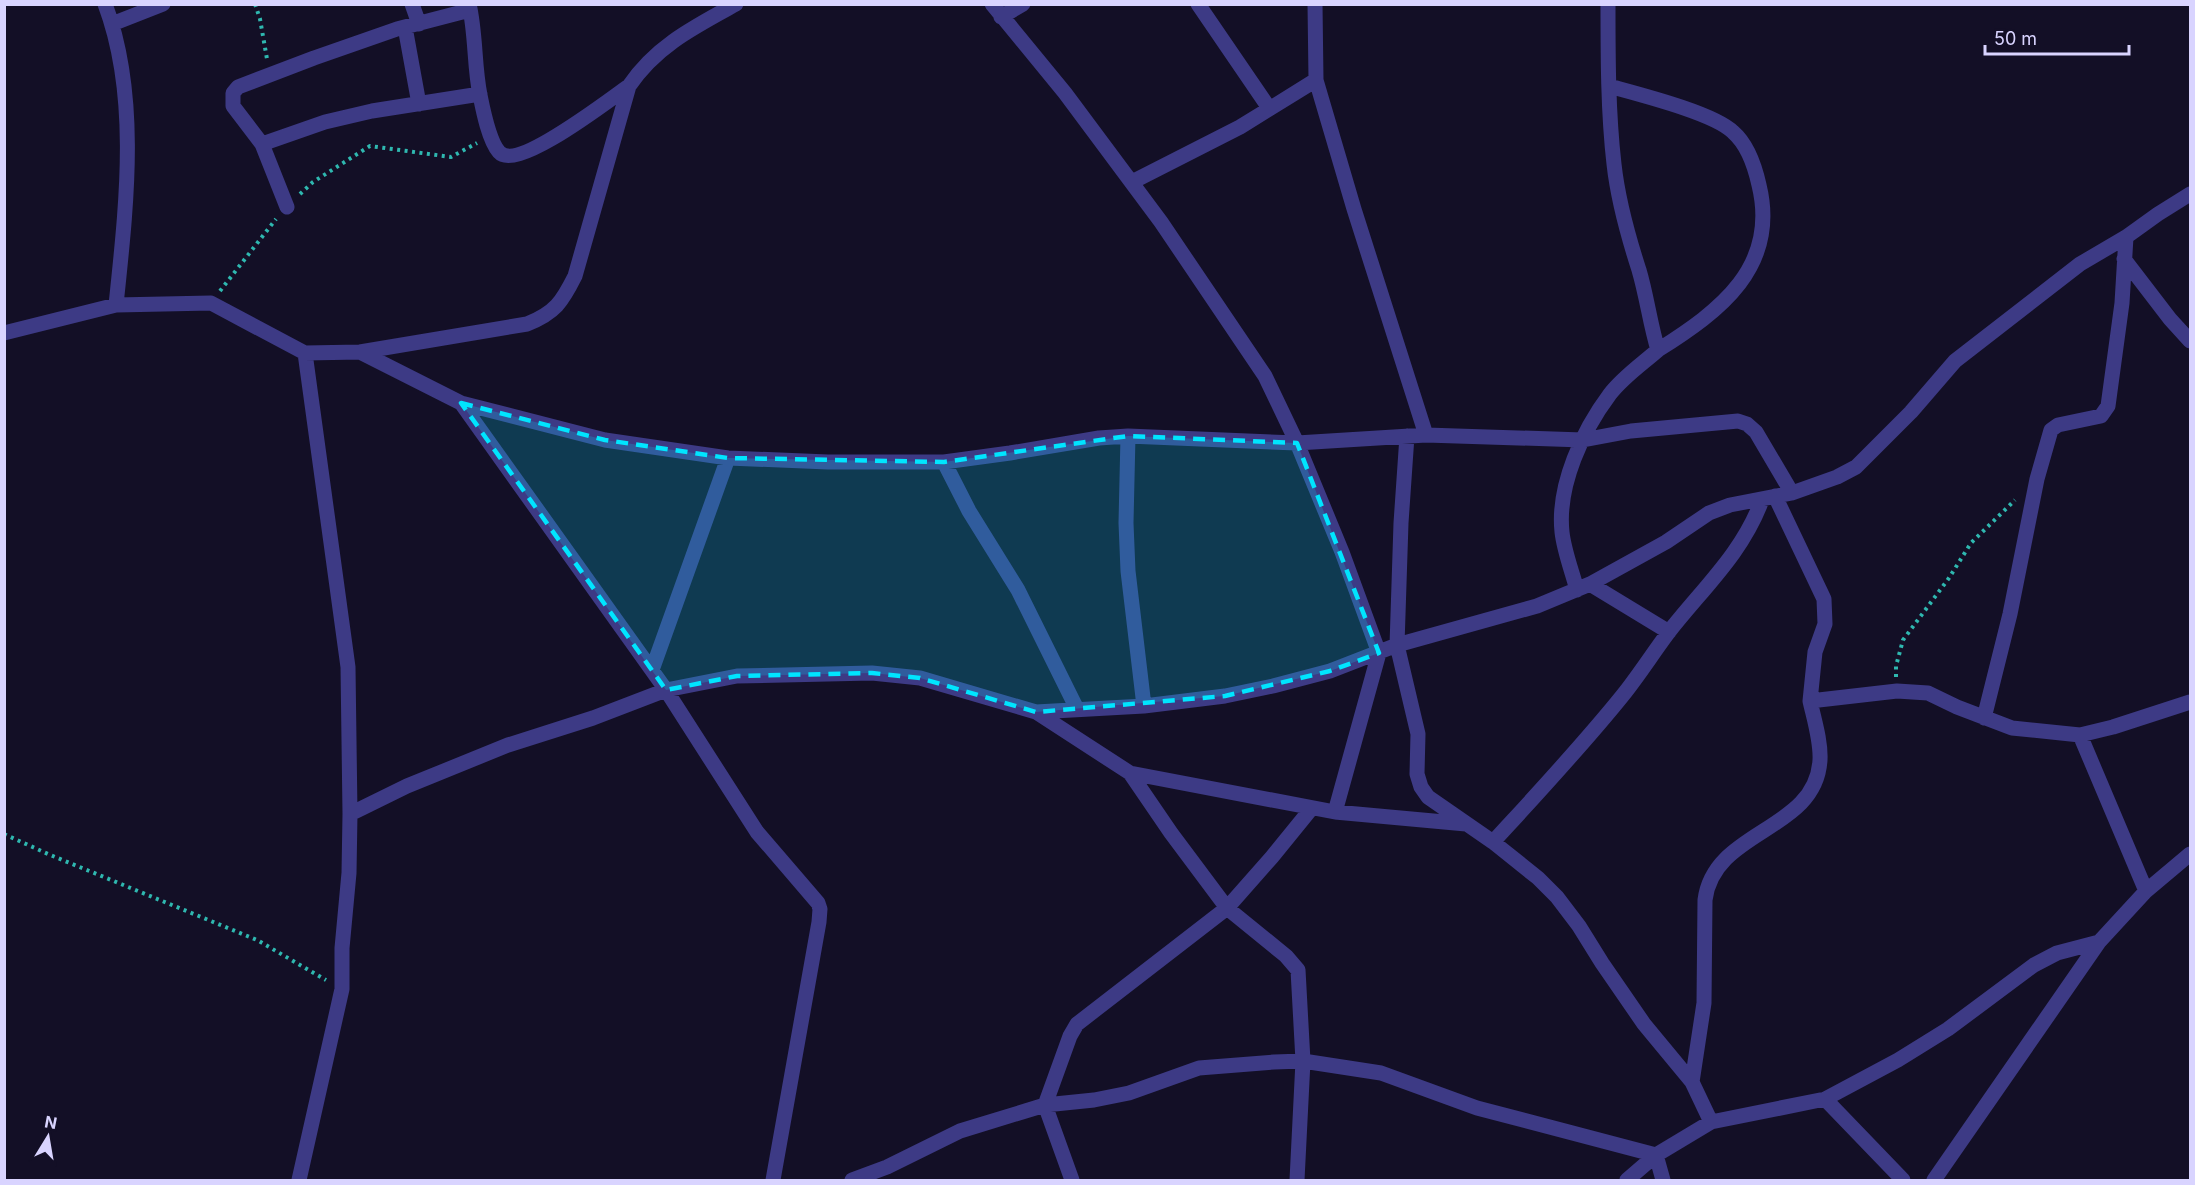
<svg xmlns="http://www.w3.org/2000/svg" width="2195" height="1185" viewBox="0 0 2195 1185" font-family="Inter,sans-serif">
<rect width="100%" height="100%" fill="#130f26"/>
<g fill="none" stroke-linecap="round" stroke-linejoin="round">
<path stroke="#2fb8b0" stroke-width="4" stroke-dasharray="3 4.5" stroke-linecap="butt" d="M255,4l5,15 7,40
M300,194l13,-12 57,-36 81,11 26,-14
M220,291l56,-72
M1896,677v-11l7,-26 46,-62 22,-35 44,-43
M4,834l44,20 209,86 69,40"/>
<path stroke="#3d3a85" stroke-width="15" d="M105,4c35,93 21,204 11,301
M412,4l7,20
M469,4c7,30 5,62 11,91 3,15 9,46 19,57 18,20 111,-53 130,-66
M992,4l73,89 96,129 104,154 32,67 45,109 37,101 -44,159 -205,-39
M1198,4l71,104
M1315,4l1,76 38,129 72,226
M1001,17l22,-13
M112,24l51,-20
M405,27l14,77
M1609,86c29,8 105,27 124,46 14,12 22,35 26,53 20,82 -39,126 -101,165
M262,144l63,-22 47,-11 108,-17
M1132,182l108,-55 76,-47
M287,207l-25,-63 -29,-38v-13l5,-6 76,-29 83,-29 73,-19
M2124,259l46,60 20,22
M4,333l112,-28 95,-2 94,50 55,-1 167,-28c28,-11 35,-22 48,-48l54,-190c27,-40 65,-59 107,-82
M360,352l101,51 144,37 123,18 100,4h116l66,-9 89,-15 29,-2 169,7 129,-8 157,5 48,-9 107,-10 9,3 9,8 36,61
M461,403l205,287 91,142 61,71 2,6 -1,13 -46,258
M1128,436l-2,87 2,48 16,135
M1407,436l-6,87 -4,122 21,89 -1,40 4,13 7,10 65,45 45,36 19,19 22,29 23,37 42,61 48,58 19,40
M944,462l25,49 49,79 59,119
M1775,496l49,103 1,25 -10,28 -5,49
M1590,584l79,48
M1577,590c-5,-19 -13,-39 -15,-58 -5,-47 21,-102 48,-138 13,-17 32,-30 48,-44 -8,-26 -11,-53 -19,-80 -11,-34 -21,-69 -25,-106 -6,-52 -6,-107 -6,-160
M652,670l76,-212
M1036,712l94,61 41,60 56,75 59,48 12,14 5,91 -6,119
M1984,718l26,-104 27,-135 14,-49 7,-5 43,-9 7,-10 14,-103 4,-66
M2080,735l66,156
M1335,812l131,12
M350,814l57,-28 101,-41 85,-27 73,-28 71,-14 135,-3 48,5 116,34 108,-6 81,-10 48,-10 57,-15 67,-26 140,-39 53,-22 76,-42 43,-29 21,-8 62,-12 45,-16 19,-10 55,-55 44,-51 125,-97 46,-27 32,-23 32,-20
M1493,842c44,-48 89,-96 130,-147 16,-20 30,-42 45,-62 35,-45 74,-79 94,-133
M1692,1082l12,-79 1,-103c9,-71 111,-68 115,-140 1,-19 -6,-41 -10,-59l87,-10 31,2 29,14 55,21 68,7 33,-8 77,-25
M1825,1099l78,81
M299,1180l43,-191v-41l7,-75 1,-59 -2,-147 -43,-314
M852,1180l35,-13 73,-36 85,-26 49,-5 35,-7 70,-25 75,-6 29,-1 78,12 96,35 179,47 55,-33 114,-23 73,-39 50,-31 86,-64 23,-12 42,-11 47,-51 44,-37
M1072,1180l-27,-75 25,-69 7,-12 150,-116 45,-51 39,-48
M1627,1180l29,-25 7,25
M1934,1180l165,-238"/>
</g>
<path fill="#00e5ff" fill-opacity="0.2" stroke="#00e5ff" stroke-width="4.5" stroke-dasharray="12 8" stroke-linejoin="round" d="M461,403l144,37 123,18 216,4 184,-26 169,7 82,210 -49,18 -105,25 -189,16 -116,-34 -48,-5 -135,3 -71,14z"/>
<rect width="2195" height="1185" fill="none" stroke="#d9d4ff" stroke-width="12"/>
<g transform="translate(48 1137) rotate(11)" stroke="#130f26" stroke-width="4.5" paint-order="stroke">
<path d="M0-4.5L10 22L0 15L-10 22Z" fill="#d9d4ff"/>
<text y="-9" font-size="16" font-weight="bold" text-anchor="middle" fill="#d9d4ff">N</text>
</g>
<path d="M1985 45v9h144v-9" fill="none" stroke="#d9d4ff" stroke-width="3"/>
<text x="1994" y="45" font-size="18" fill="#d9d4ff" stroke="#130f26" stroke-width="4.5" paint-order="stroke">50 m</text>
</svg>
